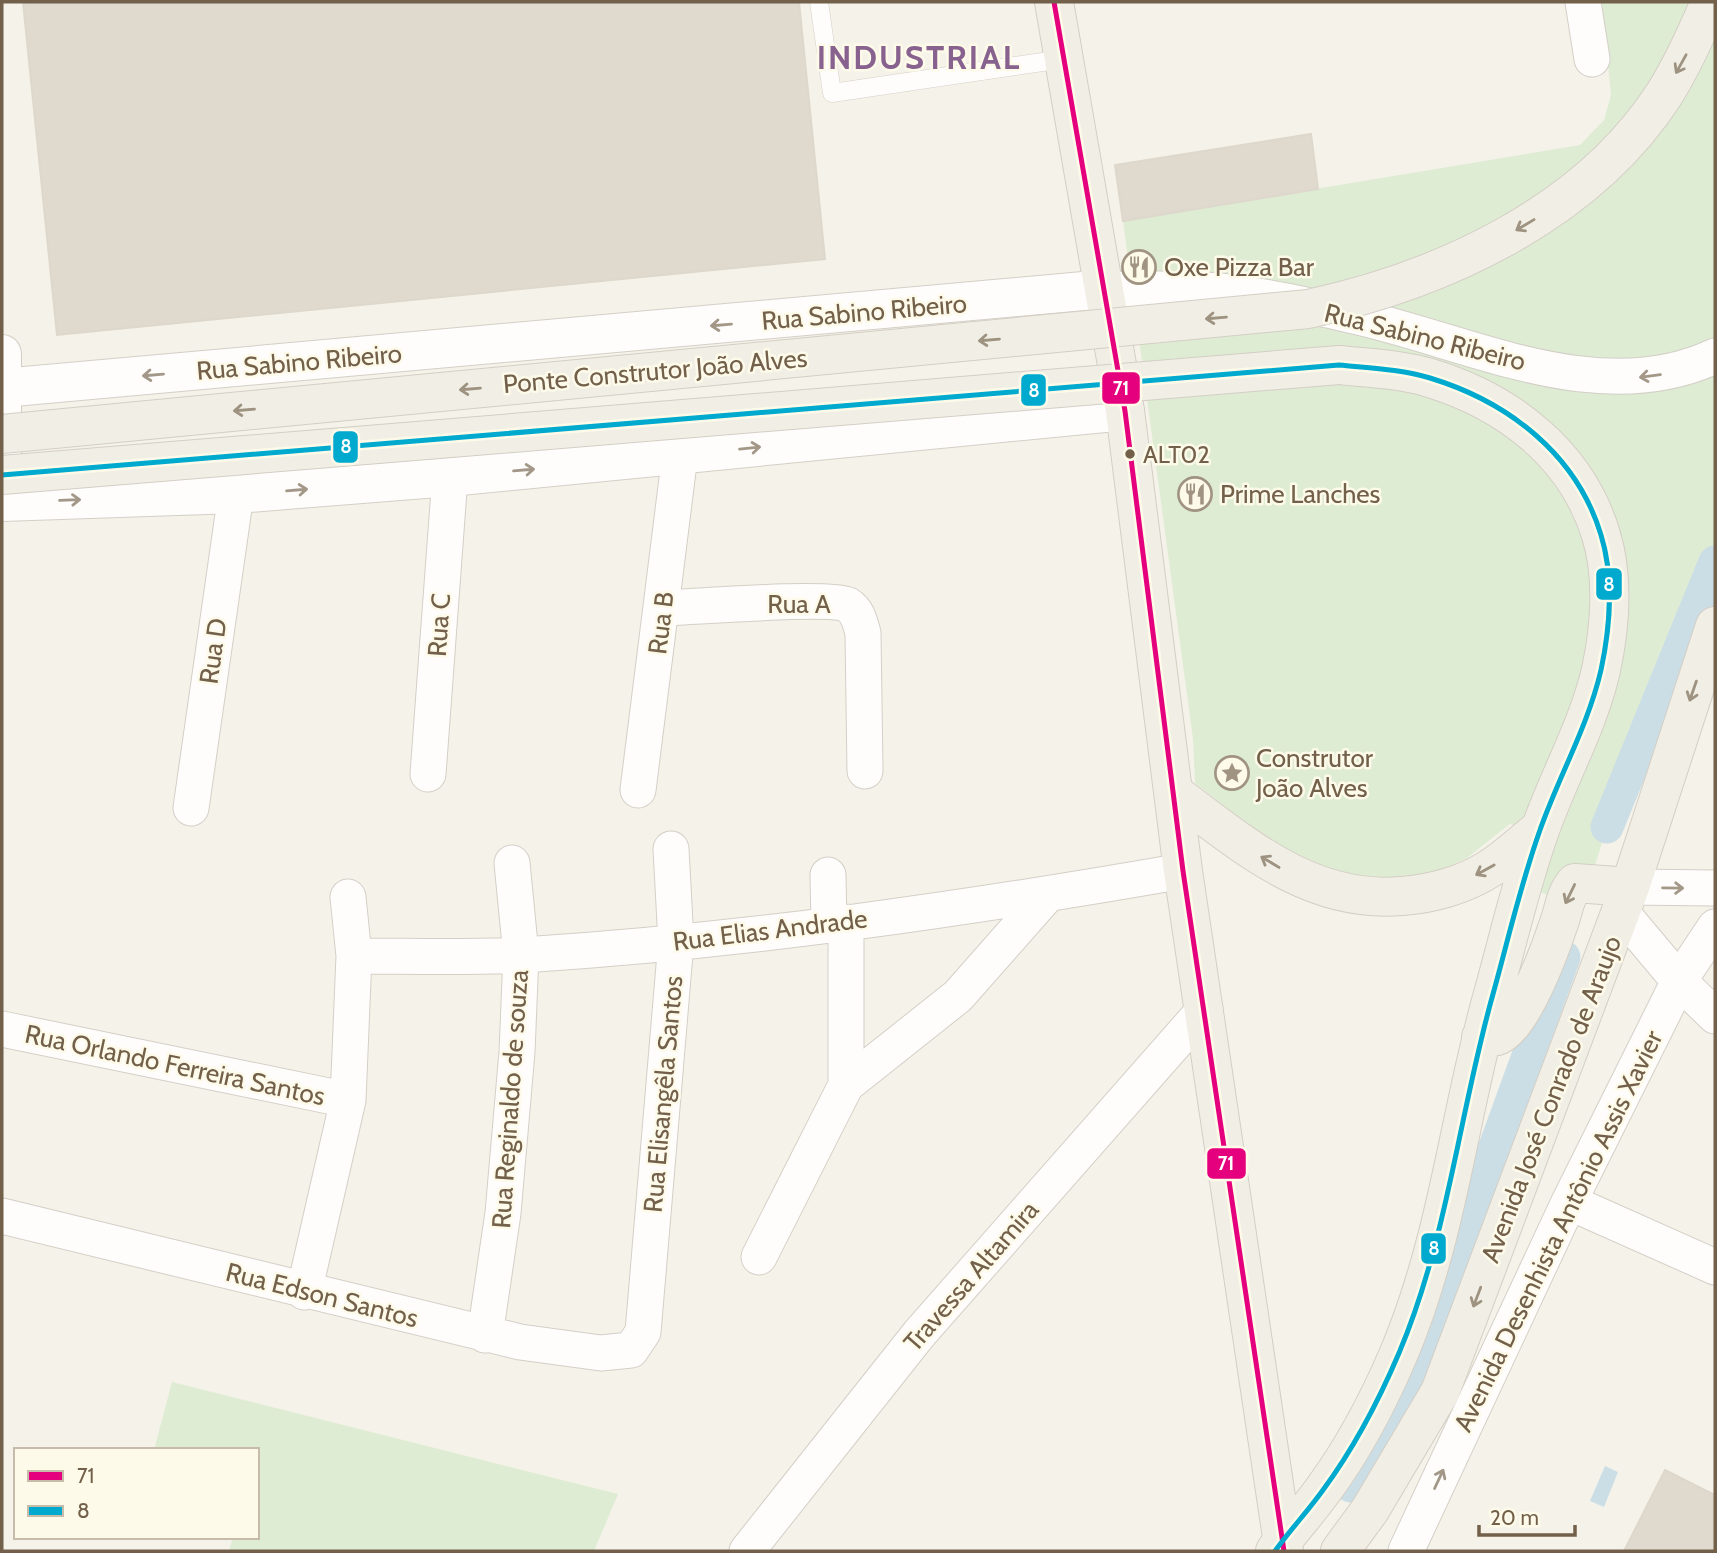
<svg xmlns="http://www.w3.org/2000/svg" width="1717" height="1553" viewBox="0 0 1717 1553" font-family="Cabin,sans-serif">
<rect width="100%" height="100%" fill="#f5f2e9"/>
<path fill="#deecd4" d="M1602,2h113v560l-108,265 -26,83 -43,-19 16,-52 -44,-15 -43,34 -43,20 -48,2 -61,-8 -74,-46 -19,-22 -27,-21 -2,-44 -70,-518 457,-76 24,-25 7,-25z
M172,1382l446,112 -24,57h-365l4,-14h24v-87h-103z"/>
<path fill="#cbdee6" d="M1605,1466l13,6 -14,35 -14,-6z"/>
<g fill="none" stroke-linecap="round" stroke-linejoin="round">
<path stroke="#cbdee6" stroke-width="33" d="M1607,827l108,-265
M1351,1486l23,-36 45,-94 145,-399"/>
</g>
<path fill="#dfd9ce" stroke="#ded7cb" stroke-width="2" d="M23,2h776l26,257 -768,76z
M1311,134l7,55 -195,32 -8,-56z
M1665,1470l50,25v56h-91z"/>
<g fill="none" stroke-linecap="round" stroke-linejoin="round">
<g stroke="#d4cfc7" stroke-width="19">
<path id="service" d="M819,2l13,91 231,-34"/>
</g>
<g stroke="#d4cfc7" stroke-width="37">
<path id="minor" d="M1583,2l9,57
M1106,289c41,1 82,-2 123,3 39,4 81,14 120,23 118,25 248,96 366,41
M663,608c30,-1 167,-12 185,-3 10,6 12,18 15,28l2,138
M428,774l22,-297
M638,790l42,-335
M191,808l45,-314
M828,875l1,50
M1630,887l85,1
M1621,912l58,69 36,35
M846,922v163
M354,956c56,0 113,2 169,-1 221,-14 442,-46 660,-84
M2,1029l346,71
M1569,1202l146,65
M2,1216l518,126 81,11 30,-3 12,-18 33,-390 -5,-93
M759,1257l87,-172 112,-89 90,-102
M304,1292l44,-192 6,-144 -6,-59
M485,1335l18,-122 14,-161 4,-97 -9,-92
M747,1551l172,-217 286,-325
M1406,1551l163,-349 110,-221 36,-54"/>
</g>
<g stroke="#d4cfc7" stroke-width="40">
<path id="tertiary" d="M2,388l1104,-99
M2,502l234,-8 214,-17 675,-66"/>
</g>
<g stroke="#d3cec4" stroke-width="40">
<path id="secondary" d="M2,354v98"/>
</g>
<g stroke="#d4cec5" stroke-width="40">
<path id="primary" d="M1054,2l71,409 58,460 101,680
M1174,793c70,52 136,111 228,103 29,-2 62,-11 87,-27 18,-11 34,-27 51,-40
M1481,1037c4,-1 12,0 16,-1 25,-8 54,-89 62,-113 5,-14 6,-28 16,-40l55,4
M1275,1551c15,-21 33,-40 48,-61 31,-42 56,-90 76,-137 49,-116 60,-239 94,-359 15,-54 28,-111 47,-164 19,-54 48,-104 61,-160 9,-42 13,-93 0,-135 -24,-80 -92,-133 -171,-157 -29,-9 -61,-10 -91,-13
M1340,1551l30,-41 70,-118 190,-505 85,-261"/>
</g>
<use href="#service" stroke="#fefdfc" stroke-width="18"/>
<use href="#minor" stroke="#fefdfc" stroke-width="35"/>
<use href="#tertiary" stroke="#fefdfc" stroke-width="38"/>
<use href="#secondary" stroke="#fefdfc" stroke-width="38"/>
<use href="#primary" stroke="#f1efe5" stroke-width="38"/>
<g stroke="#d4cec5" stroke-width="40" stroke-linecap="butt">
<path id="primary-bridge" d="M2,434l1306,-125c135,-29 280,-96 357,-216 18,-29 32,-60 45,-91
M2,475l1337,-110"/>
</g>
<use href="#primary-bridge" stroke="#f1efe5" stroke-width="38"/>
<g stroke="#fefae9" stroke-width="10">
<path id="bus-1" d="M1054,2l71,409 58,460 101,680"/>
</g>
<g stroke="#fefae9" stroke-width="10">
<path id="bus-2" d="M2,475l1337,-110c30,3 62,4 91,13 79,24 147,77 171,157 13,42 9,93 0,135 -13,56 -42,106 -61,160 -19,53 -32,110 -47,164 -34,120 -45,243 -94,359 -20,47 -45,95 -76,137 -15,21 -33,40 -48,61"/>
</g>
<use href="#bus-1" stroke="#e5007d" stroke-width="5"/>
<use href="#bus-2" stroke="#00a9ce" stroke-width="5"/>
</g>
<defs><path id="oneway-shaft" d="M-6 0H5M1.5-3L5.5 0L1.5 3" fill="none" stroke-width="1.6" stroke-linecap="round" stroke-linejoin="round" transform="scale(1.75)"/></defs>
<g stroke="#9e9280">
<use href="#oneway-shaft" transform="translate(1681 64) rotate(119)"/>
<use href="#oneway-shaft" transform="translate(1525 225) rotate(149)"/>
<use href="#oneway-shaft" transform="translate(1216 318) rotate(175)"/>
<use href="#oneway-shaft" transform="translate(989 340) rotate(175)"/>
<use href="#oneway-shaft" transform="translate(470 389) rotate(175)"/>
<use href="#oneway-shaft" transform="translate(244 410) rotate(175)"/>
<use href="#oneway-shaft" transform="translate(1693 691) rotate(109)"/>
<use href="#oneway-shaft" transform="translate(1270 862) rotate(-149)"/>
<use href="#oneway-shaft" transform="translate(1485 870) rotate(151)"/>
<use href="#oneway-shaft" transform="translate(1570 894) rotate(116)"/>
<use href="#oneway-shaft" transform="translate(1477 1297) rotate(111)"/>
</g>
<g stroke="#a39788">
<use href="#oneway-shaft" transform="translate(721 325) rotate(175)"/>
<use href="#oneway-shaft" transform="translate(153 375) rotate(175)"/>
<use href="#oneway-shaft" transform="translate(1650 376) rotate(173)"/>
<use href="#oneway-shaft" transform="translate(750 448) rotate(-6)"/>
<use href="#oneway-shaft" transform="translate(524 470) rotate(-5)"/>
<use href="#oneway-shaft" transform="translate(297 490) rotate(-5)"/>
<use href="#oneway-shaft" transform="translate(70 500) rotate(-2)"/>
<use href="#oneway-shaft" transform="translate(1673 888) rotate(1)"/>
<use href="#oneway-shaft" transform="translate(1439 1479) rotate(-65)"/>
</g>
<defs>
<g id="restaurant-ring" transform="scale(1.75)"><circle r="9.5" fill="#fefae9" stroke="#a09382" stroke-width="1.5"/><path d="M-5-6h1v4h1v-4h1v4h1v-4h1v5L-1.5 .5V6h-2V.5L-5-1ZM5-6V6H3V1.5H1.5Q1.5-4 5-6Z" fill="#a09382"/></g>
<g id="sight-ring" transform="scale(1.75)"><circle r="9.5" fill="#fefae9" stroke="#a09382" stroke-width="1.5"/><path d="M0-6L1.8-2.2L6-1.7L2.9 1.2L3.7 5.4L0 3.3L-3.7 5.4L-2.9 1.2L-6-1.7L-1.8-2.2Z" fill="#a09382"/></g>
</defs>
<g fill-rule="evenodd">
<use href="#restaurant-ring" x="1139" y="267"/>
<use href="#restaurant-ring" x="1195" y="494"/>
<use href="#sight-ring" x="1232" y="773"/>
</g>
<circle fill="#72604a" stroke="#fefae9" stroke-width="2.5" cx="1130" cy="454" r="6"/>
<g text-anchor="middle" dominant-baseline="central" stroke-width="5" stroke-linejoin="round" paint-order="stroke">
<g font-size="24" fill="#72604a" stroke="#fefae9" text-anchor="start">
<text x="1143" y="454">ALT02</text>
</g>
<g font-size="26" fill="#72604a" stroke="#fefae9" text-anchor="start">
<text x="1164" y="267">Oxe Pizza Bar</text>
<text x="1220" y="494">Prime Lanches</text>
<text x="1256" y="758">Construtor<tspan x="1256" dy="30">João Alves</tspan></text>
</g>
<g font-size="26" fill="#72604a" stroke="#fefae9">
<text transform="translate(864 312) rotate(-5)">Rua Sabino Ribeiro</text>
<text transform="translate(1425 337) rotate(14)">Rua Sabino Ribeiro</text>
<text transform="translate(299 362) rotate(-5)">Rua Sabino Ribeiro</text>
<text transform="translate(655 371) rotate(-5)">Ponte Construtor João Alves</text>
<text x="799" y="604">Rua A</text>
<text transform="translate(661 623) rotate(-83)">Rua B</text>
<text transform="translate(439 625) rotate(-86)">Rua C</text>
<text transform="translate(213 651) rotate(-82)">Rua D</text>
<text transform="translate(770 930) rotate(-7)">Rua Elias Andrade</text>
<text transform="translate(175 1065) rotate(12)">Rua Orlando Ferreira Santos</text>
<text transform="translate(663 1094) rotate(-85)">Rua Elisangêla Santos</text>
<text transform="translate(510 1099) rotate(-86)">Rua Reginaldo de souza</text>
<text transform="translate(1551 1099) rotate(-69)">Avenida José Conrado de Araujo</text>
<text transform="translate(1558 1231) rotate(-64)">Avenida Desenhista Antônio Assis Xavier</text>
<text transform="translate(971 1276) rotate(-49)">Travessa Altamira</text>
<text transform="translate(322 1295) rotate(14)">Rua Edson Santos</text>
</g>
<g font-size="33" font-weight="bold" letter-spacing="2" fill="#88628f" stroke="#fefae9">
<text x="919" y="57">INDUSTRIAL</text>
</g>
</g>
<g stroke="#fefae9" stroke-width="2.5">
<rect x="1101" y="371" width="40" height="34" rx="7" fill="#e5007d"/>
<rect x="1020" y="373" width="27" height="34" rx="7" fill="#00a9ce"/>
<rect x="332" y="430" width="27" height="34" rx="7" fill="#00a9ce"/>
<rect x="1595" y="567" width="28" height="34" rx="7" fill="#00a9ce"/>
<rect x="1206" y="1147" width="41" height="33" rx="7" fill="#e5007d"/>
<rect x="1420" y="1232" width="27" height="33" rx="7" fill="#00a9ce"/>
</g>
<g font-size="19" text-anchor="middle" font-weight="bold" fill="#fff">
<text x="1121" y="395">71</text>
<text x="1034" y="397">8</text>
<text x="346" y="453">8</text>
<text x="1609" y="591">8</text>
<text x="1226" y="1170">71</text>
<text x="1434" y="1255">8</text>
</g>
<rect width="1717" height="1553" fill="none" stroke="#72604a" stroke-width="7"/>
<rect x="14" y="1448" width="245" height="91" fill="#fefae9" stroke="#c6bca9" stroke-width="2"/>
<rect x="28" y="1471" width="35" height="10" fill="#e5007d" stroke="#c6bca9" stroke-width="2"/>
<text x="77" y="1483" font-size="21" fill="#72604a">71</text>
<rect x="28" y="1506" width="35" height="10" fill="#00a9ce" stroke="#c6bca9" stroke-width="2"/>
<text x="77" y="1518" font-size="21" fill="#72604a">8</text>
<path d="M1479 1525v10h96v-10" fill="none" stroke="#72604a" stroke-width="3.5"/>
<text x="1490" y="1525" font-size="21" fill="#72604a" stroke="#fefae9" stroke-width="5" paint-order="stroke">20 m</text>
</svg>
